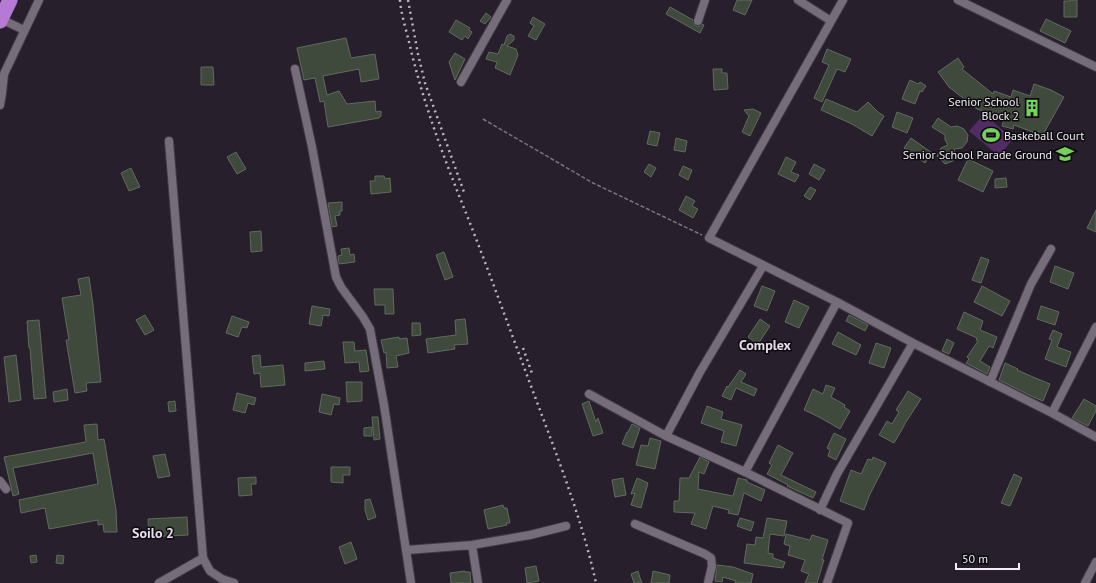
<svg xmlns="http://www.w3.org/2000/svg" width="1096" height="583" viewBox="0 0 1096 583" font-family="'PT Sans',sans-serif">
<rect width="100%" height="100%" fill="#271f2c"/>
<path fill="#522d64" d="M984,114l29,25 -14,17 -30,-25z"/>
<path fill="#3f493c" stroke="#606b5e" d="M737,0h15l-7,15 -12,-5z
M1070,0h7v17h-13v-16h6z
M670,7l23,13 1,4 2,2h3l3,-2 2,1 -4,8 -34,-19z
M486,13l5,4 -6,7 -5,-3z
M533,17l12,7 -9,16 -8,-4 6,-10 -4,-3z
M1046,19l25,12 -6,12 -25,-12z
M456,20l14,8 -1,2 3,2 -4,7 -3,-3 -3,4 -13,-8z
M510,34l4,2v4l-7,6 9,3 2,6 -8,20 -15,-7 2,-6 -11,-3 3,-7 9,2 4,-10 2,1 3,-9z
M346,38l5,20 24,-4 4,25 -18,3 -2,-13 -36,7 4,19 12,-4 8,13 28,-3 1,11 5,-1v5l-2,2 -51,9 -4,-26 -4,1 -5,-24 -11,2 -7,-32z
M827,49l24,10 -6,13 -8,-3 -15,33 -8,-4 15,-33 -7,-3z
M455,53l10,6 -10,21 -6,-18z
M958,58l6,9 -2,2 31,25 1,-3 17,6 2,-7 17,6 4,-12 17,6 13,7 -23,41 -9,-5 1,-1 -19,-7 -1,4 -11,-3 2,-7 -27,-10 -28,-22 -11,-15z
M201,67h12l1,18h-13z
M713,69h9v4h5l1,16 -14,1z
M910,80l8,4 2,-2 6,4 -4,6 -2,-1 -5,13 -13,-5 4,-10z
M826,99l31,13 11,-10 10,10 6,4 -12,20 -20,-12 -31,-14z
M753,109l8,4 -11,23 -8,-4 7,-16 -5,-6z
M897,112l16,6 -6,15 -15,-6z
M938,118l13,9 6,-1 7,3 4,6 -1,7 -5,6 -8,1 1,7 -2,5 -8,3 -8,-8 4,-8 7,-3 -3,-5v-5l-13,-8z
M650,131l10,2 -3,13 -10,-2z
M676,138l11,3 -2,11 -11,-2z
M911,138l21,15 -7,10 -21,-15z
M236,152l10,17 -9,5 -10,-17z
M786,157l10,5 -5,10 8,3 -4,7 -17,-8z
M968,159l25,12 -10,21 -25,-12z
M649,164l7,4 -5,9 -7,-5z
M814,164l11,6 -6,10 -10,-6z
M683,166l9,4 -4,10 -9,-5z
M131,168l9,19 -11,4 -8,-18z
M375,176h9l1,3 5,-1 1,14 -20,2 -1,-13h5z
M1006,178l1,9 -12,1v-9z
M810,187l6,3 -6,10 -6,-4z
M686,196l9,5 -3,5 6,3 -5,9 -14,-8z
M342,202v9h-2v4l-5,1 2,10 -5,1 -4,-24z
M1096,210v22l-9,-4z
M261,231l1,20 -11,1 -1,-20z
M349,248l1,7 4,-1 1,8 -16,2 -1,-8 4,-1 -1,-6z
M444,252l9,25 -8,3 -9,-25z
M981,257l8,3 -8,23 -9,-3z
M1055,266l19,7 -6,16 -18,-7z
M89,277l4,28 8,77 -15,1 1,8 -12,2 -9,-53h3l-7,-42 19,-3 -3,-16z
M762,286l13,5 -8,20 -13,-5z
M982,286l28,15 -8,15 -28,-14z
M374,289h19l1,25h-9v-9h-10z
M794,300l15,7 -10,21 -14,-6z
M312,306l18,3 -1,7 -6,-1 -2,11 -12,-2z
M1041,306l18,6 -4,13 -18,-6z
M964,312l19,9 -3,9 17,7 -4,11 -4,-2 -9,15 10,6 -3,7 -21,-11 3,-4 -2,-2 11,-16 -2,-1 1,-2 -20,-9z
M145,315l9,15 -9,5 -9,-15z
M849,315l19,10 -3,6 -19,-10z
M232,316l17,6 -2,6 -5,-1 -4,10 -12,-4z
M465,319l3,25 -14,1 1,4 -27,4 -2,-14 30,-4 -1,-15z
M760,319l10,7 -12,18 -10,-7z
M39,320l7,78 -12,1 -4,-51h-1l-2,-27z
M412,323h8l1,12 -9,1z
M1053,330l9,4 -5,13 14,5 -5,15 -21,-8 7,-19 -3,-1z
M838,332l23,13 -5,10 -24,-11z
M399,337v2l8,-1 2,15 -13,3 2,11 -11,1 -1,-16 -2,1 -3,-13z
M947,339l7,4 -5,11 -7,-3z
M343,342h11l1,9 11,-1 3,21 -9,1 -1,-10 -14,1z
M876,343l15,5 -7,20 -15,-5z
M16,355l5,45 -12,2 -5,-45z
M260,355l1,12 22,-2 2,20 -24,2 -1,-14 -6,1 -2,-18z
M324,361l1,8 -20,2v-8z
M1005,363l13,6 -1,1 16,7 17,7 -7,17 -12,-5 -32,-16z
M740,370l6,4 -5,8 16,7 -3,7 -18,-8 -5,12 -9,-4 5,-10 1,1z
M346,382h16v19l-15,1z
M826,385l9,3 -4,9 14,8 -1,2 6,4 -10,18 -21,-12 -15,-7 9,-21 10,5z
M67,389l1,11 -14,2 -1,-10z
M908,391l13,8 -17,26v1l-10,17 -15,-8 8,-14 5,3 7,-12 -3,-2z
M237,393l19,5 -2,7 -6,-2 -3,10 -12,-3z
M322,394l18,4 -1,7 -5,-1 -3,11 -12,-3z
M1084,399l12,7v5l-8,15 -16,-8z
M175,401l1,10 -7,1 -1,-10z
M589,401l7,21 2,-4 5,15 -10,3 -11,-32z
M707,406l16,6 -2,7 21,6 -6,21 -15,-4 3,-11 -23,-8z
M372,417h6l2,22 -6,1z
M97,424l1,16 6,-1 12,71 1,22h-13l-1,-8 -5,1v-5l-49,9 -4,-21 -24,5 -2,-13 79,-16 -5,-31 -80,15 6,26 -6,2 -9,-39 82,-15 -2,-17z
M632,424l8,4 -7,20 -11,-4 5,-12h1z
M372,427v9h-8v-8z
M834,433l12,6 -10,21 -8,-4 2,-6 -3,-2z
M650,438l11,3 -6,28 -19,-4 5,-20 7,1z
M778,445l15,8 -12,22 35,17 -3,6 -26,-12 1,-1 -21,-11 5,-9 -3,-2z
M165,454l5,22 -12,2 -5,-22z
M700,457l9,5 -5,12 -5,-2 -1,17 35,7 5,-18 9,2v2l18,8 -4,11 -17,-8 -6,22 -10,-2 1,-3 -16,-4 -7,23 -15,-5 4,-11 -21,-1v-11h5l1,-23h9z
M873,457l13,6 -16,31 -6,16 -24,-9 11,-31 10,4 7,-15 4,1z
M331,467h19v8h-7v8l-12,-1z
M1014,474l8,4 -12,28 -9,-3z
M256,477v7h-5l1,11 -13,1 -1,-18z
M623,478l3,17 -11,2 -3,-17z
M637,478l11,5 -7,25 -10,-3 4,-12 -4,1z
M370,499l6,18 -8,3 -3,-10v-10z
M503,505l1,3h3l3,15h-4l1,2 -19,4 -4,-19z
M187,517l1,18 -39,2 -1,-18z
M740,518l14,4 -3,9 -14,-5z
M767,518l20,3 -3,15 -14,-2 -2,19 5,1v4l12,4 -2,6 -39,-5 3,-19 8,1 1,-8 7,1z
M786,534l24,6 2,-5 16,5 -6,20h2l-7,23h-12l4,-9 -8,-3 4,-11 -17,-5 2,-9 -6,-2z
M351,542l6,17 -12,5 -6,-17z
M36,555l1,7 -6,1 -1,-7z
M57,555l7,1 -1,8 -7,-1z
M717,565l16,2 20,7 -2,9h-16l1,-2 -13,-4 -1,5 -7,-1z
M536,566l3,15 -12,2 -2,-15z
M465,571v1h5l1,11h-20l-1,-10z
M638,571l2,7 2,5h-8l-3,-9z
M653,571l17,4 -1,8h-18z"/>
<g fill="none" stroke-linecap="round" stroke-linejoin="round">
<g stroke="#423b46" stroke-width="10">
<path id="street" d="M798,0l33,21
M843,0l-134,238 128,64 76,41 139,70 44,24
M958,0l138,67
M1,19l23,11
M698,21l7,-21
M295,69l17,78 24,130 5,10 22,30 7,12 14,76 27,178
M461,82l46,-82
M0,105l2,-12 2,-19 35,-74
M169,141l34,417 7,13 12,8 12,4
M990,382l41,-98 20,-35
M589,394l77,42 79,36 103,51 -21,60
M1052,413l44,-86
M666,436l34,-64 63,-106
M745,472l92,-170
M0,481l6,8
M820,510l17,-36 76,-131
M635,524l70,30 6,4 1,8 -4,17
M472,545l6,38
M407,550l65,-5 58,-10 36,-9
M159,583l44,-25
M1085,583l11,-21"/>
</g>
<g stroke="#423b46" stroke-width="16">
<path id="highway" d="M0,21l10,-21"/>
</g>
<path stroke="#7b747f" stroke-width="1.5" stroke-dasharray="4 2" stroke-linecap="butt" d="M483,119l110,64 109,52"/>
<use href="#street" stroke="#766d7b" stroke-width="8"/>
<use href="#highway" stroke="#b77ad4" stroke-width="15"/>
<path stroke="#bcb6c0" stroke-width="2.5" stroke-dasharray="2 4" stroke-linecap="butt" d="M400,0c1,14 6,29 9,42 14,61 36,119 59,176 22,56 42,112 63,168 24,65 50,129 65,197
M408,0l10,54 7,29 40,112
M523,348l10,28"/>
</g>
<defs>
<g id="building-bare" transform="scale(1.38)"><path d="M-4-6H4V6H1V3H-1V6H-4ZM-2.5-4.3h1.7v1.8h-1.7ZM.8-4.3h1.7v1.8H.8ZM-2.5-1h1.7V.8h-1.7ZM.8-1h1.7V.8H.8Z" fill="#74d25b" stroke="#0e0b10" stroke-width="2.5" paint-order="stroke"/></g>
<g id="stadium-bare" transform="scale(1.38)"><path d="M0-5a6.5 5 0 1 0 0 10a6.5 5 0 1 0 0-10ZM-3.5-1.8h7v3.6h-7Z" fill="#74d25b" stroke="#0e0b10" stroke-width="2.5" paint-order="stroke"/></g>
<g id="school-bare" transform="scale(1.38)"><path d="M0-5L7-2L0 1L-7-2ZM-4 1L0 2.5L4 1V4Q0 6-4 4Z" fill="#74d25b" stroke="#0e0b10" stroke-width="2.5" paint-order="stroke"/></g>
</defs>
<g fill-rule="evenodd">
<use href="#building-bare" x="1032" y="108"/>
<use href="#stadium-bare" x="991" y="135"/>
<use href="#school-bare" x="1065" y="154"/>
</g>
<g text-anchor="middle" dominant-baseline="central" stroke-width="3" stroke-linejoin="round" paint-order="stroke">
<g font-size="12" fill="#f3eef6" stroke="#0e0b10" text-anchor="end">
<text x="1019" y="101">Senior School<tspan x="1019" dy="14">Block 2</tspan></text>
<text x="1004" y="135" text-anchor="start">Baskeball Court</text>
<text x="1052" y="154">Senior School Parade Ground</text>
</g>
<g font-size="14" font-weight="bold" fill="#e8ddee" stroke="#0e0b10">
<text x="765" y="345">Complex</text>
<text x="153" y="533">Soilo 2</text>
</g>
</g>
<path d="M956 563v6h63v-6" fill="none" stroke="#f3eef6" stroke-width="2"/>
<text x="962" y="563" font-size="12" fill="#f3eef6" stroke="#0e0b10" stroke-width="3" paint-order="stroke">50 m</text>
</svg>
